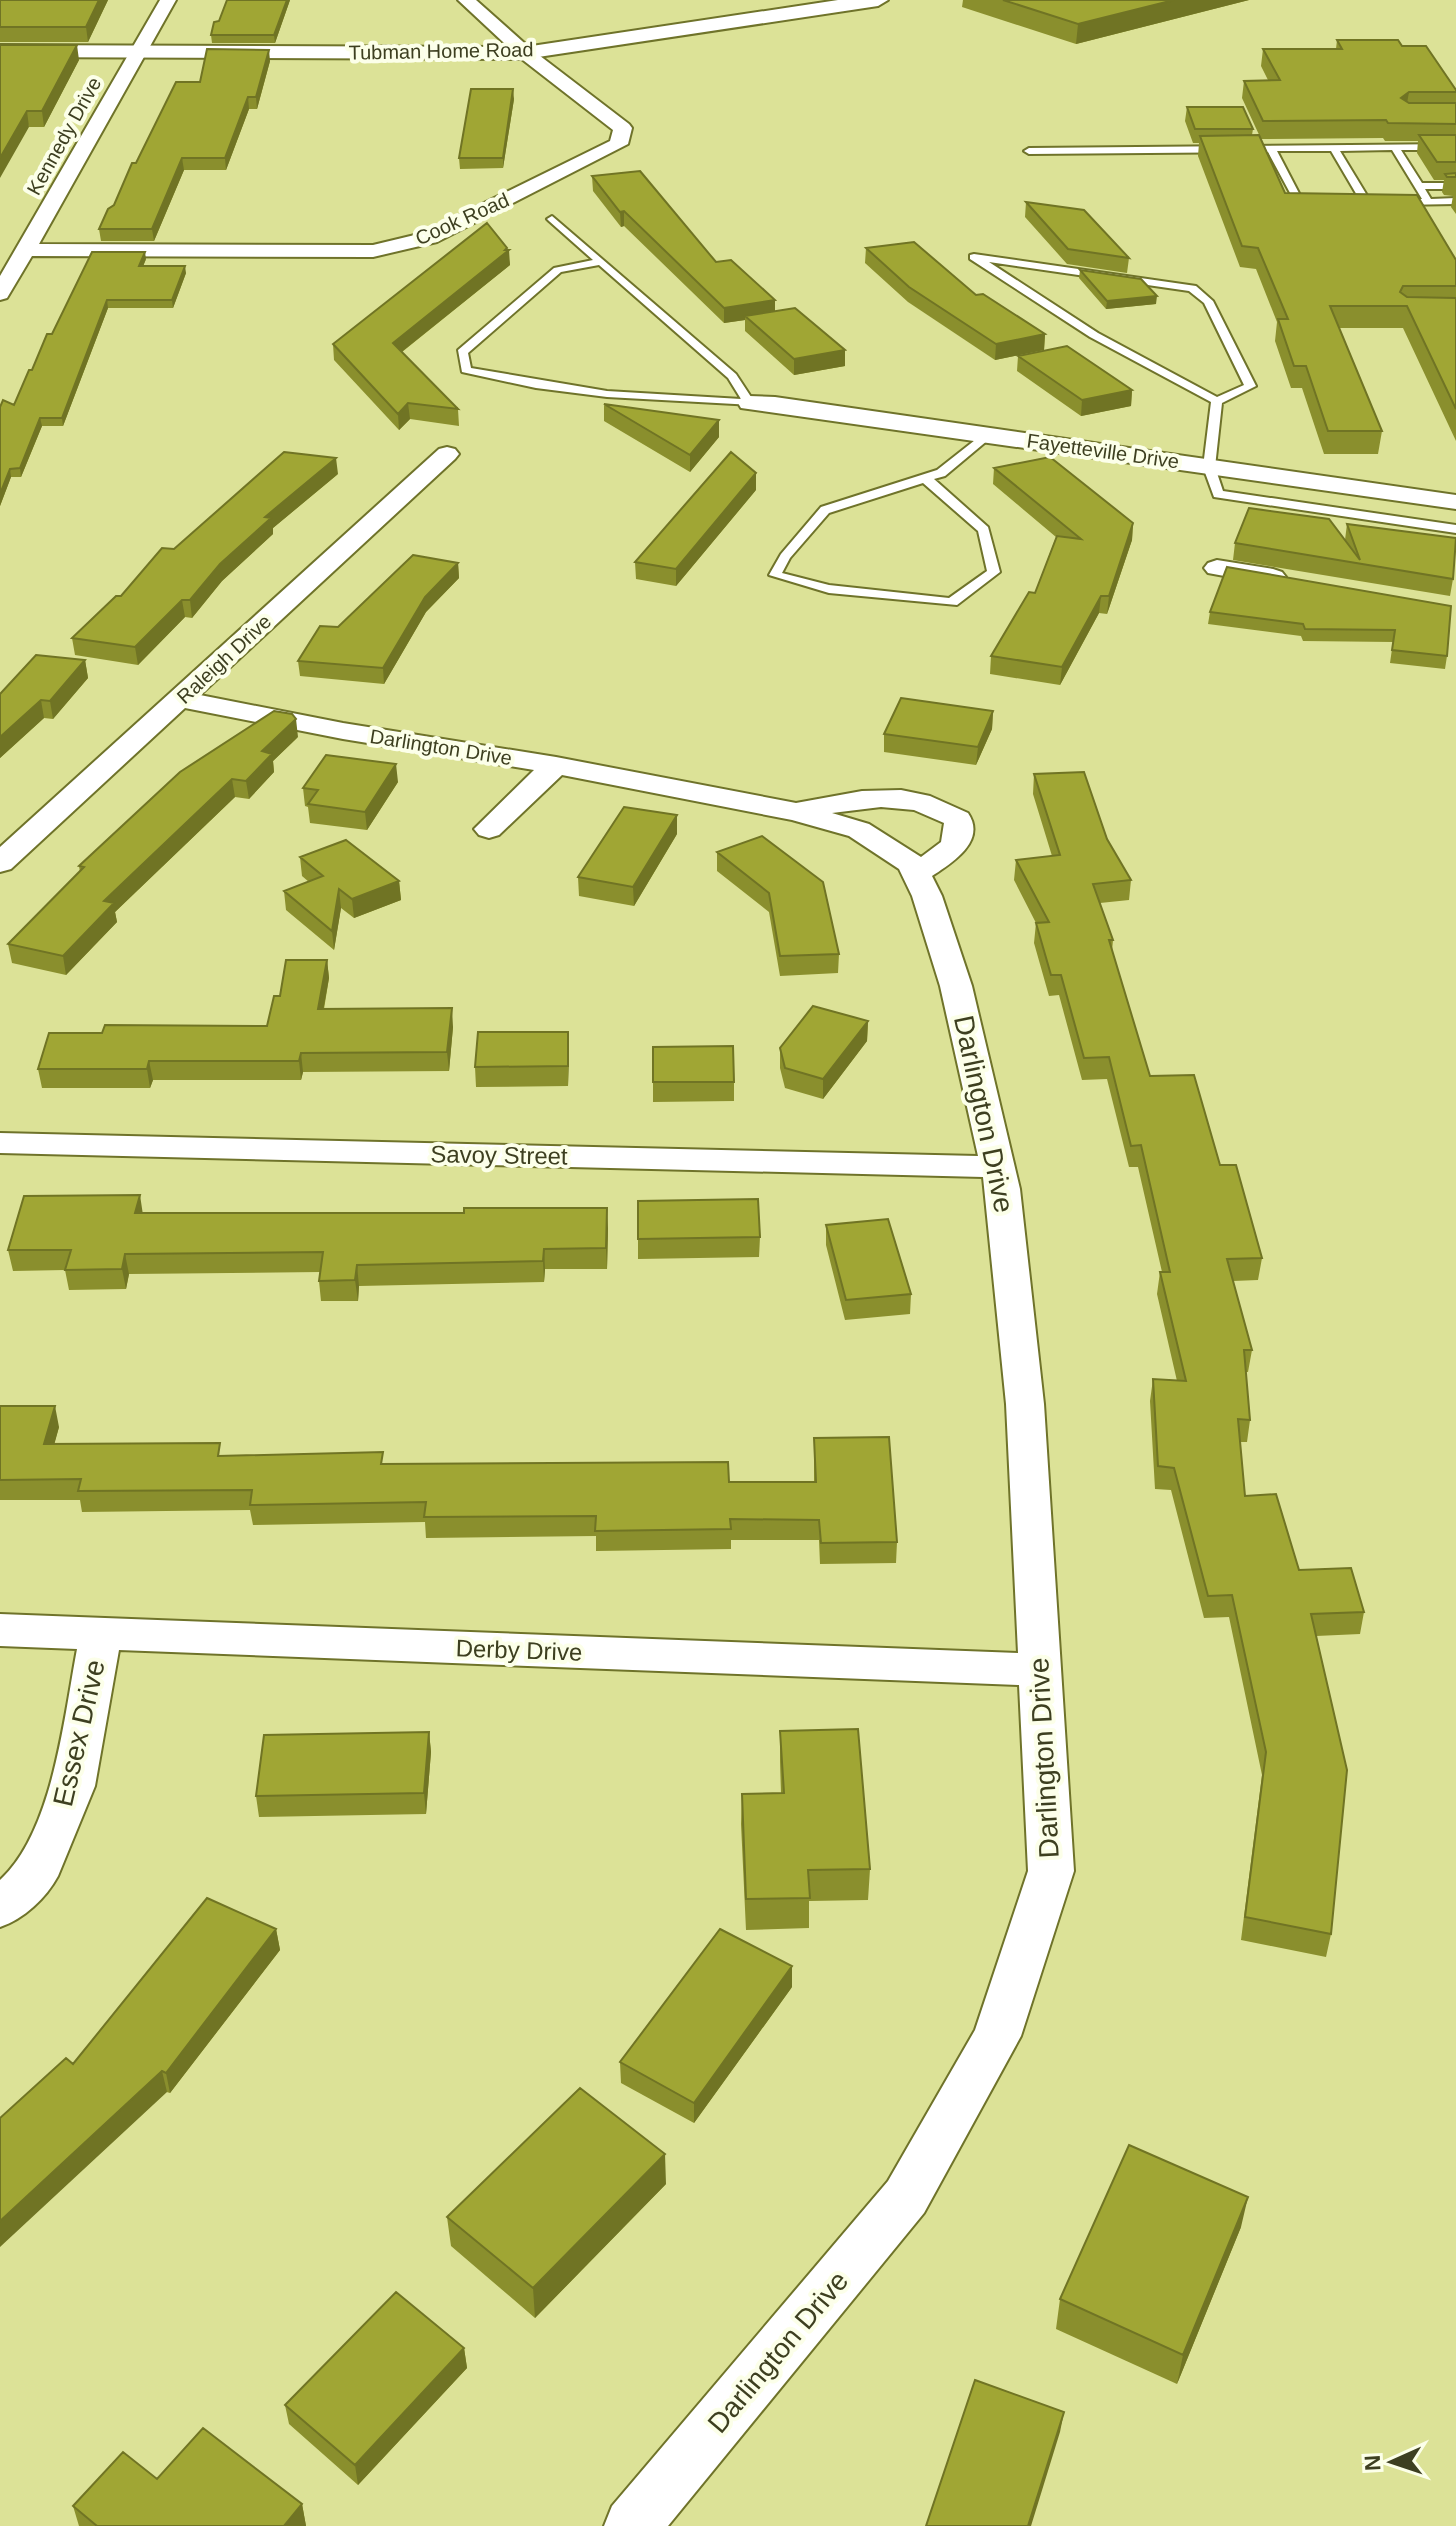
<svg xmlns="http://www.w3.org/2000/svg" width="1456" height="2526" viewBox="0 0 1456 2526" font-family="Helvetica,sans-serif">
<rect width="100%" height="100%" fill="#dce297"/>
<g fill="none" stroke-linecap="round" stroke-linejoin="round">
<g stroke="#6f732a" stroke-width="4">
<path id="service" d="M1456,144v6h-55l21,33h34v6h-31l6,10 25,-1v6l-57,1 -3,-1v-4l26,-1 -30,-49 -52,1 31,51 -5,3 -5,-3 -30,-51h-54l25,48 16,3 -5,3 -17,-1 -28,-52 -239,2 -5,-3 5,-3z
M552,216l184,158 19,29 -2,2 -146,-8 -71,-9 -74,-16 -4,-22 96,-82 39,-8 -44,-39 -2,-2zM599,265l129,113 13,21 -134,-8 -136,-23 -3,-15 93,-81z
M974,254l222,32 17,15 43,85 -34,17 -7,64 8,24 233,34v8l-242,-36 -11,-30 8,-65 -121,-65 -120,-78v-4zM989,262l200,29 15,12 40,82 -27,12 -119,-64z
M984,433l10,2 -49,41 -11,3 54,48 12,45 -43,33 -128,-12 -60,-18 12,-21 40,-47 116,-37zM923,483l55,48 9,40 -38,27 -120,-13 -47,-12 8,-15 39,-45z"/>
</g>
<g stroke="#6f732a" stroke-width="4">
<path id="minor" d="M160,0h16l-137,244 334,1 50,-12 187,-92 3,-11 -94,-73 -61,-57h18l55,49 98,75 3,4 -4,16 -191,98 -64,15 -341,-1 -25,42 -7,2v-24z
M749,396l26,1 681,98v14l-715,-101 -3,-5 3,-5z
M447,447l8,2 4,5 -4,5 -255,236 143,28 213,34 240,46 66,-12 39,-1 29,6 38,17c19,28 -16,50 -36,63l10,20 30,90 48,203 24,215 30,467 -53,165 -97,177 -256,313h-64l8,-20 276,-325 87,-151 53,-159 -9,-186 -900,-35 -24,136 -37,90c-12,22 -34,43 -58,51v-47c53,-48 64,-163 77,-231l-77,-3v-32l1018,39 -12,-249 -23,-227 -983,-24v-20l978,23 -38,-170 -28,-90 -13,-27 -50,-33 -57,-16 -230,-45 -63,60 -10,3 -10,-3 -5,-6 60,-59 -191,-31 -158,-31 -174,161 -11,3v-25l439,-398zM881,807l33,3 30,13 -3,19 -20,15 -52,-33 -37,-11z
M1217,560l56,9 9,3 4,5 -4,5 -9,3 -65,-12 -4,-5 4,-5z"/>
</g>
<g stroke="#6f732a" stroke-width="4">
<path id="tertiary" d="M838,0h50l-10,6 -353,53 -525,-2v-12l525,2z"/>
</g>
<use href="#service" fill="#fff" fill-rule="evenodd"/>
<use href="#minor" fill="#fff" fill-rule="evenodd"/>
<use href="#tertiary" fill="#fff" fill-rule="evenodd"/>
</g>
<path fill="#8a8f2d" d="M0,0h108l-20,42h-88z
M227,0h63l-15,43h-63l-1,-8 8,-14z
M963,0h286l-173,44 -114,-37z
M1337,40l65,6 54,44v124l-5,-7 2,-11 -9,-1 -2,-3 2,-12h-10l-17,-27 1,-12h-33l-2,-3 -122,1 -19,-41 2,-17 24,-1 -7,-14 2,-17h73z
M0,45l79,15 -35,67h-15z
M270,61l-13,48h-8l-23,61h-42l-30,71h-53l-2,-12 15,-24 22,-42 64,-81z
M514,99l-11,69 -43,1 -1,-11z
M1187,107l66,22 -1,6 33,58 171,67v181l-53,-113h-64l43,103 -4,23h-54l-22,-66h-11l-16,-47 2,-19 -21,-53 -16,-2 -42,-111 1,-13h-6l-8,-22z
M592,176l124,86 59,38v11l70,39v16l-51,9 -49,-44v-11l-21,3 -100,-97 -3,1 -28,-36z
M1026,202l103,56 -2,15 -60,-9 -42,-47z
M866,248l110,47 69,39 -1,16 -49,10 -87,-58 -43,-39z
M507,250l3,15 -108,87 56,57 1,17 -49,-7 -11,11 -65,-70 -1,-16z
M146,259l-3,7 43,7 -13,35h-65l-45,118h-21l-21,51h-10l-11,29v-99l14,-2 38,-71z
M1080,270l76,34 -50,5 -27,-31z
M1018,356l114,34 -1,16 -50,10 -64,-45z
M604,405l115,32 -29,35 -86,-51z
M994,468l139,55 -1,17 -25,74 -8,-1 -39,72 -70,-11 1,-18 44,-63 21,-56 -63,-53z
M338,474l-65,54v6l-51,47 -30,37 -7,-1 -47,48 -63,-10 -3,-17 102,-89z
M756,490l-80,96 -40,-7 -1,-17z
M1347,524l106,55 -3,17 -217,-36 2,-17 110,-3z
M458,563l1,15 -33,34 -42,72 -84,-8 -2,-15 40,-34z
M1451,606l-4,50 -2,13 -55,-6 3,-21 -90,-1 -2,-5 -93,-12 2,-12z
M85,660l3,18 -35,41 -9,-1 -44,40v-64z
M993,711l-1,18 -16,36 -92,-13v-18z
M298,737l-25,24 1,11 -25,27 -14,-2 -120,115 2,10 -51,53 -54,-12 -4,-19 72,-72 -1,-6z
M1034,774l73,65 24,41 -2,20 -29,3 13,37 -1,11 38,125 70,89 42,93 -4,22 -25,1 19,69 -4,22h-2l4,48 -3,22h-7l5,54 54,74 65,42 -4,22 -44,2 15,298 -5,23 -85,-17 21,-165 -33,-158 -25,1 -33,-128 -16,-1 -5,-88 3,-22 24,2 -20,-87 3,-22h2l-24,-105h-9l-22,-88 -25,1 -23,-85 -10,1 -15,-53 2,-20 -22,-43 2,-20 36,-4 -19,-62z
M398,782l-31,48 -57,-7 -2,-16 -3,-1 -2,-18z
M677,834l-43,72 -55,-10 -1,-19z
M762,836l77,118 -1,19 -58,3 -11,-64 -52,-41v-19z
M300,857l99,24 2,19 -47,18 -13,-10 -7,42 -48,-40 -2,-19 25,-9 -7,-6z
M327,960l2,18 -5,31 129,18 -4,44 -146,1 -2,8h-148l-3,8h-108l-4,-19 64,-36 165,-7 13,-30z
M868,1021l-1,20 -44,58 -38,-11 -5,-20v-20z
M653,1047l81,35v19l-81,1z
M569,1051l-1,35 -92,1 -1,-20z
M638,1201l122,36 -1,20 -121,2z
M143,1213l465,15 -1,41h-62l-1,13 -185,4 -1,15h-37l-2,-20 1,-9 -191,2 -3,15 -57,1 -4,-20 -52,1 -5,-21z
M826,1225l85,69 -1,20 -65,6 -19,-75z
M0,1406l59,21 -5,17 168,12 507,26h85v-44l83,104 -1,21 -76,1 -1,-24h-88v9l-135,2v-15l-170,2 -1,-16 -172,3 -3,-15 -168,2 -2,-12h-80z
M780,1731l90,138 -2,31 -59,1v27l-63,2 -5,-106 1,-30 39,-1 -1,-31z
M429,1732l2,20 -5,62 -167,3 -3,-21z
M276,1929l4,21 -110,143 -97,-29z
M792,1987l-98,136 -73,-40 -1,-21z
M666,2184l-131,134 -84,-72 -4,-29z
M1241,2227l-64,157 -121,-55 4,-30z
M464,2348l3,20 -109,117 -69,-61 -4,-19z
M157,2479l145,25 4,22h-227l-6,-20z"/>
<path fill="#707424" d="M99,0h9l-20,42 -2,-15z
M287,0h3l-15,43 -1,-8z
M1174,0h75l-173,44 2,-20z
M77,45l2,15 -35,67 -2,-16z
M269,50l1,11 -13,48 -1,-12z
M513,89l1,10 -11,69v-10z
M1409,92l-3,17 -5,-11z
M248,97l1,12 -23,61 -1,-12z
M27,111l2,16 -29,51v-20z
M182,158l2,12 -30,71 -2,-12z
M624,211v15l-3,1 -1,-15z
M507,248v3l2,-1 1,15 -116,93 -1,-15z
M145,252l1,7 -6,15 -1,-8z
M185,266l1,7 -13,35 -1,-8z
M1157,296l-1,8 -50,5 1,-8z
M107,300l1,8 -45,118 -1,-8z
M775,300v16h-30v4l-21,3v-15z
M1045,334l-1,16 -49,10 1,-16z
M845,350v16l-51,9v-16z
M1132,390l-1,16 -50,10 1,-16z
M408,403l2,16 -11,11 -1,-16z
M40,418l2,8 -21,51 -1,-9z
M719,420v17l-29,35v-17z
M336,458l2,16 -65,54v6l-51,47 -30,37 -2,-18 30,-36 45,-47z
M10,469l1,8 -11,29v-12z
M756,473v17l-80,96v-17z
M1133,523l-1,17 -25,74 2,-18z
M458,563l1,15 -33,34 -42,72 -1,-16 42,-71z
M1101,596l-2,17 -39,72 2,-18z
M182,600l3,17 -47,48 -3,-18z
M85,660l3,18 -35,41 -3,-18z
M41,700l3,18 -44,40v-21z
M993,711l-1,18 -16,36 2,-18z
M296,719l2,18 -25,24 1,11 -25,27 -3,-18 16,-30z
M396,764l2,18 -31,48 -2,-18z
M232,779l3,18 -120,115 2,10 -51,53 -3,-19 41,-55z
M677,815v19l-43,72 -1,-19z
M399,881l2,19 -47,18 -2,-19z
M339,889l2,19 -7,42 -2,-19z
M327,960l2,18 -9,50 -2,-19z
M452,1008l1,19 -4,44 -2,-19z
M868,1021l-1,20 -44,58v-20z
M568,1032l1,19 -1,35z
M301,1053l2,19 -2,8 -2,-19z
M149,1061l4,19 -3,8 -3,-19z
M140,1195l3,20 -8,-2z
M607,1208l1,20 -1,41 -1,-21z
M544,1249l1,20 -1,13 -1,-21z
M125,1254l4,20 -3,15 -4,-20z
M357,1265l2,21 -1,15 -3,-21z
M55,1406l4,21 -10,37 -5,-20z
M429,1732l2,20 -5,62 -2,-21z
M276,1929l4,21 -110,143 -4,-20z
M792,1966v21l-98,136v-20z
M162,2071l5,21 -167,155v-26z
M665,2154l1,30 -131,134 -2,-30z
M1248,2197l-7,30 -64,157 6,-29z
M464,2348l3,20 -109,117 -3,-20z
M1064,2412l-4,20 -29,94h-3z
M302,2504l4,22h-22z"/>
<path fill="#a0a634" stroke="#707424" stroke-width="2" d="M0,0h99l-13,27h-86z
M227,0h60l-13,35h-63l3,-13 5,-1z
M1003,0h171l-96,24z
M1337,40h61l4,6h24l30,44v2h-47l-8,6 8,5h47v21l-68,-1 -2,-3 -123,1 -19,-40 36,-1 -17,-31h79z
M0,45h77l-35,66h-15l-27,47z
M207,49l62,1 -13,47h-8l-23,61h-43l-30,71h-53l9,-20 6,-4 18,-42h4l40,-81h24z
M471,89h42l-10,69h-44z
M1187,107h56l10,22h-58z
M1259,135l26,58 132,2 39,65v26h-53l-3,6 7,5 49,1v111l-49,-103h-77l52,125h-54l-22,-65h-12l-16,-47h10l-30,-71 -16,-2 -42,-110z
M1419,135h37v27h-19z
M640,171l76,91 15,-2 44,40 -51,8 -100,-97 -4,1 -28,-36z
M1456,173v4h-9l-2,-3z
M1026,202l58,8 45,48 -61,-9z
M487,223l20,25 -2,2h4l-116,93 65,66 -50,-6 -10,11 -65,-70z
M914,242l62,53 7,-1 62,40 -49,10 -87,-57 -43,-39z
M92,252h53l-6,14h46l-13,34h-65l-45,118h-22l-20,50 -10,1 -10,25v-87l3,-7 11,5 15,-35h3l15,-36h5z
M1080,270l61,9 16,17 -50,5z
M795,308l50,42 -51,9 -49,-43z
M1067,346l65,44 -50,10 -64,-44z
M604,404l115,16 -29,35z
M284,452l52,6 -71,59 6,1 -51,46 -30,36h-8l-47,47 -63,-9 44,-42h5l41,-48 12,1z
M731,452l25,21 -80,96 -41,-7z
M1050,457l83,66 -24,73h-8l-39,71 -71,-11 38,-64 6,1 22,-57 24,3 -87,-71z
M1249,508l80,11 31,41 -13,-36 109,14 -3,41 -218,-36z
M413,555l45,8 -33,34 -42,71 -85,-7 22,-35 18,1z
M1227,567l224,39 -4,50 -55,-6 3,-20 -90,-1 -2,-5 -93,-12z
M36,655l49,5 -35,41 -9,-1 -41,37v-43z
M901,698l92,13 -15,36 -94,-13z
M274,711l18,3 4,5 -34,32 10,3 -26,27 -14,-2 -128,122 10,2 -51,53 -55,-12 76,-77 -5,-1 101,-94z
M326,755l70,9 -31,48 -57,-8 10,-14 -15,-2z
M1084,772l23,67 24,41 -38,4 20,56h-4l41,136 44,-1 26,90h16l26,93 -35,1 25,91h-8l6,70 -12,-1 7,77 31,-2 23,76 52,-2 13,44 -53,2 36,156 -16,164 -86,-17 21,-165 -34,-157 -24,1 -34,-128 -16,-2 -5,-87 33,2 -26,-109h10l-29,-127 -10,1 -22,-89 -25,1 -23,-83h-10l-15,-52 13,-1 -33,-62 44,-5 -26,-81z
M624,807l53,8 -44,72 -55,-10z
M762,836l61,46 16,72 -59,2 -11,-63 -52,-41z
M346,840l53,41 -47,18 -13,-10 -7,42 -48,-40 39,-15 -23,-19z
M286,960h41l-9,49 134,-1 -5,44 -146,1 -2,8h-150l-2,8h-109l11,-36h53l3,-8 162,1 7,-30h6z
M813,1006l55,15 -45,58 -38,-11 -5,-20z
M478,1032h90v34l-93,1z
M733,1046l1,36h-81v-35z
M140,1195l-5,18h329v-5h143l-1,40 -62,1 -1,12 -186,4 -2,15 -36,1 4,-29 -198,2 -3,15 -57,1 6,-20h-63l16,-54z
M758,1199l2,38 -122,2v-38z
M888,1219l23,75 -65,6 -20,-75z
M0,1406h55l-11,38 176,-1 -2,13 165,-4 -2,12 347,-2 1,20h87l-2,-44 75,-1 8,105 -76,1 -2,-23 -89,-1 1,10 -136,2 1,-15 -172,1 2,-15 -176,3 2,-15 -174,1 3,-12 -81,1z
M858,1729l12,140 -62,1 2,28 -64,1 -4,-105 42,-1 -4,-62z
M429,1732l-5,61 -168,3 8,-61z
M207,1898l69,31 -110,144 -4,-2 -162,150v-103l66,-60 7,6z
M720,1929l72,37 -98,137 -74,-41z
M580,2088l85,66 -132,134 -86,-71z
M1129,2145l119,52 -65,158 -123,-56z
M396,2292l68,56 -109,117 -70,-60z
M975,2380l89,32 -36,114h-102z
M203,2428l99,76 -18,22h-187l-24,-20 50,-54 34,27z"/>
<g text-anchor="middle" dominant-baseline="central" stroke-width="8" stroke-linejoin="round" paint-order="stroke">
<g font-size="20" fill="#3d3f20" stroke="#fcffe9">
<text transform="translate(441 51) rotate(-1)">Tubman Home Road</text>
<text transform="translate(64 136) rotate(-61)">Kennedy Drive</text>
<text transform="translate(462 219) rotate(-24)">Cook Road</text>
<text transform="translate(1103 451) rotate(8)">Fayetteville Drive</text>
<text transform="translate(224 659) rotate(-43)">Raleigh Drive</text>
<text transform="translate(441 747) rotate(9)">Darlington Drive</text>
</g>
<g font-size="24" fill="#3d3f20" stroke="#fcffe9">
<text transform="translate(499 1155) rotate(1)">Savoy Street</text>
<text transform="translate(519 1650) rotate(2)">Derby Drive</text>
</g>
<g font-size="28" fill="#3d3f20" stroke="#fcffe9">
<text transform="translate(984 1114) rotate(78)">Darlington Drive</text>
<text transform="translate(79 1733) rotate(-77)">Essex Drive</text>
<text transform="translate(1044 1758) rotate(-93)">Darlington Drive</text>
<text transform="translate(778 2352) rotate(-50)">Darlington Drive</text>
</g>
</g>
<g transform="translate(1392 2462) rotate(267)" stroke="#fcffe9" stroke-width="6" paint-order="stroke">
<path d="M0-6L14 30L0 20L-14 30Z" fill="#3d3f20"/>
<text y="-12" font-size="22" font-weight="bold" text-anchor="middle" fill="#3d3f20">N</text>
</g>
</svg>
